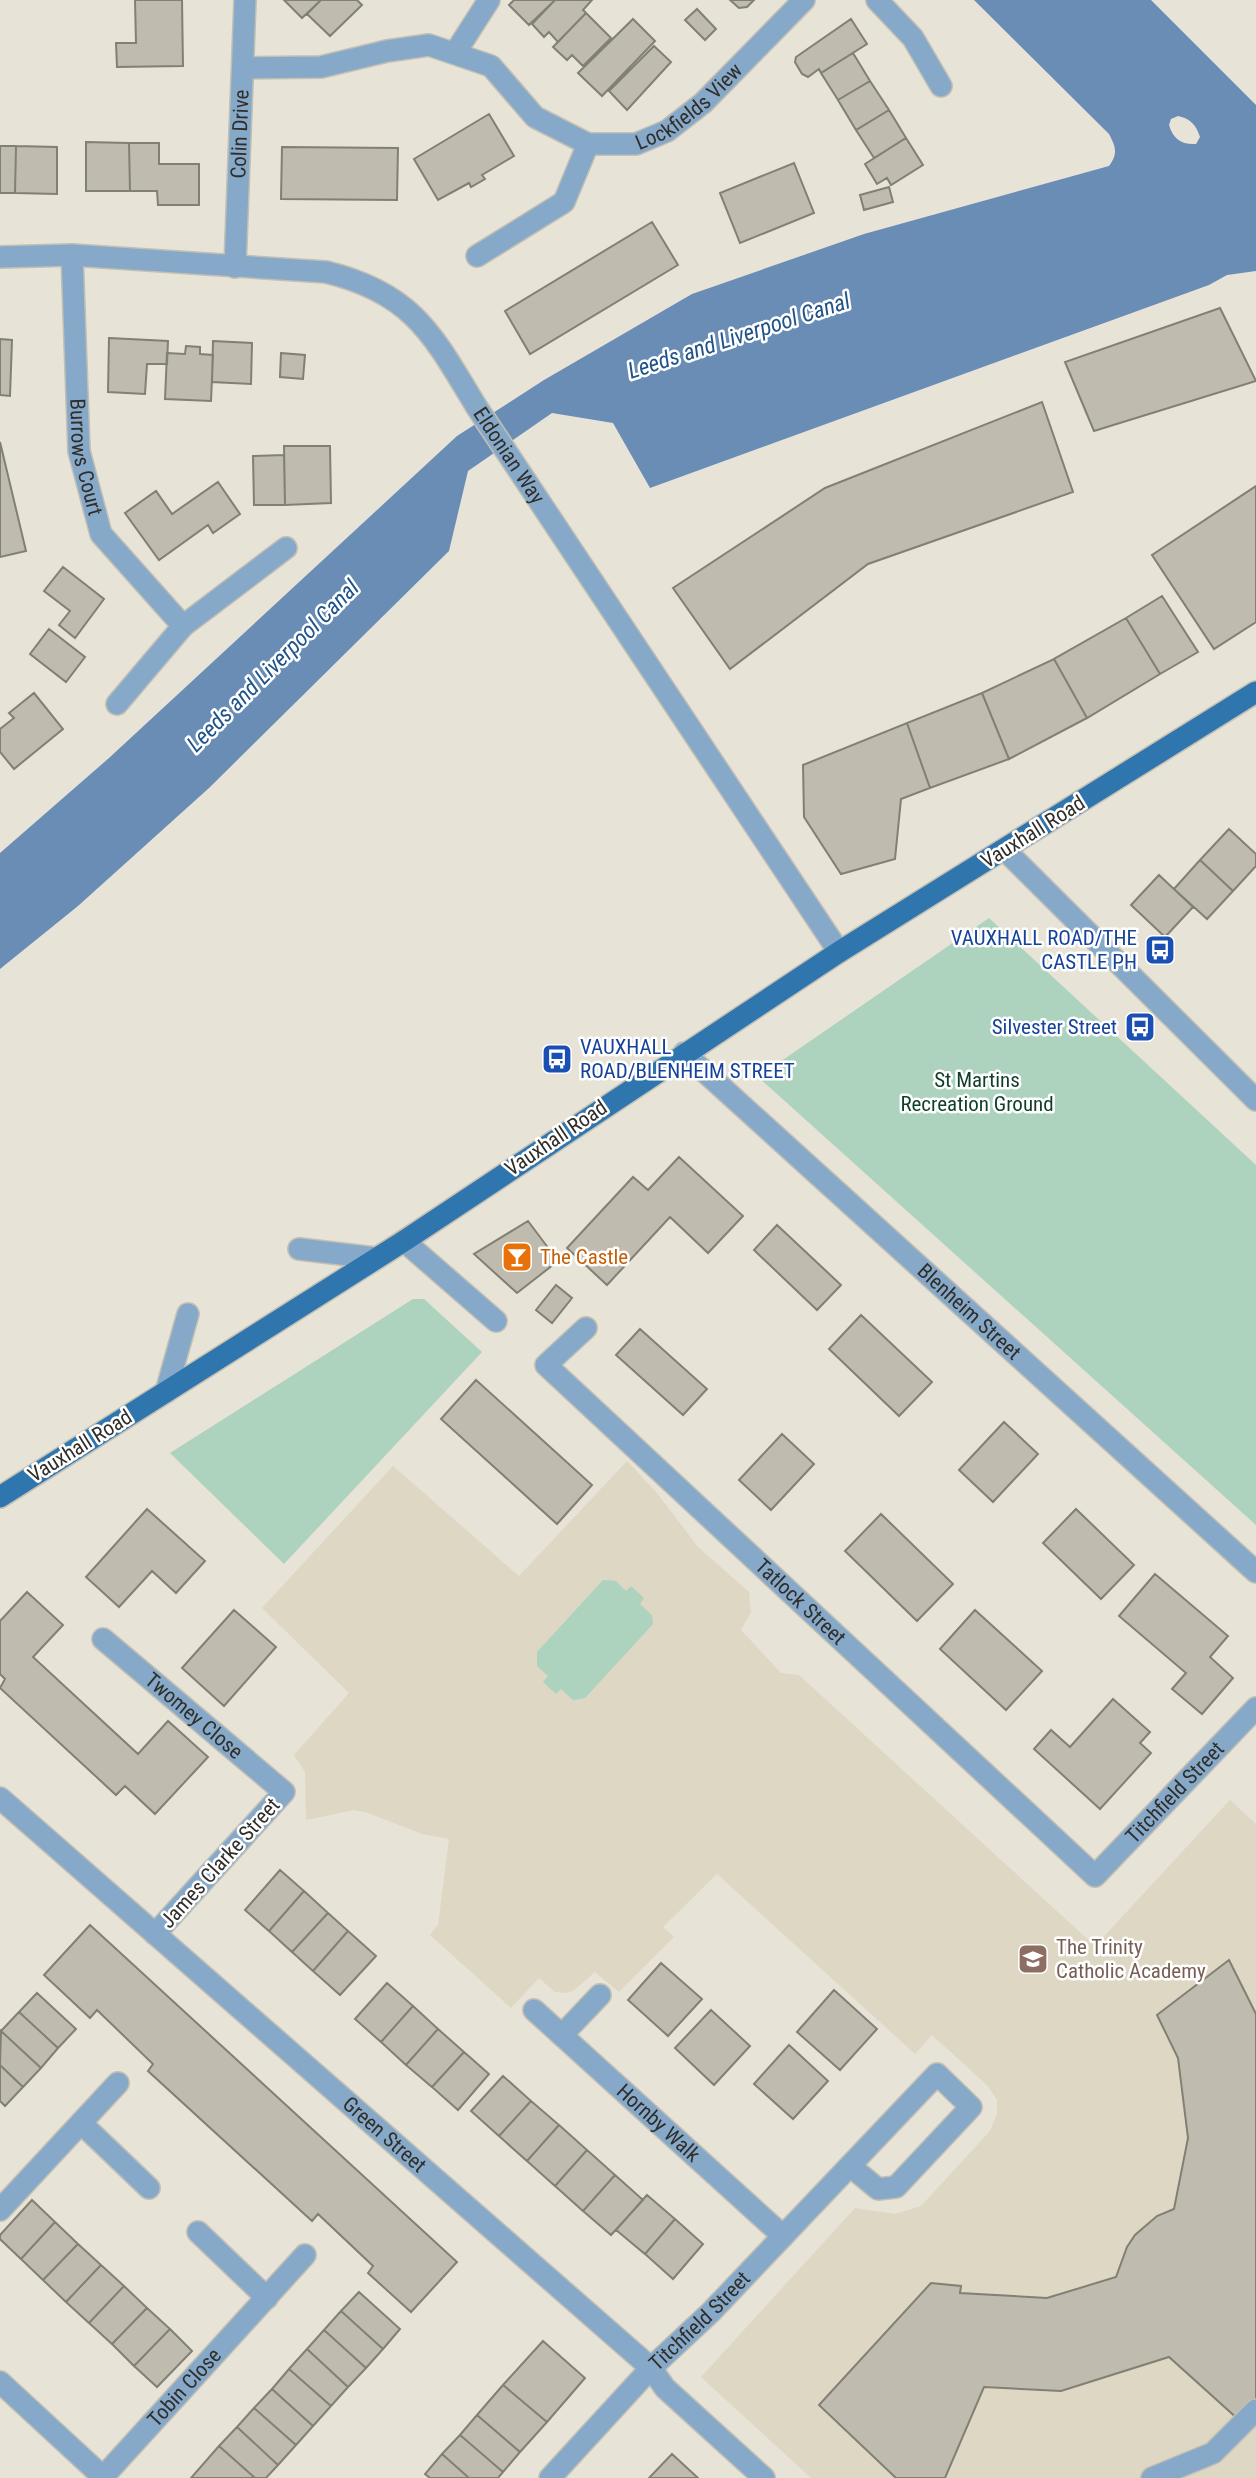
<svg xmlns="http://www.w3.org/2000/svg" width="1256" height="2478" viewBox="0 0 1256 2478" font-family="'Roboto Condensed',sans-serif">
<rect width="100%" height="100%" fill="#e7e3d7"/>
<path fill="#ddd7c4" d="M627,1461l30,32 41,54 51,45 2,20 -10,18 40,43 18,2 296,271 135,-146 26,24v654h-445l-110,-101 154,-169 40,6 26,-8 69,-75 7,-17v-14l-9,-14 -56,-51 -17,19 -198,-180 -54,53 11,10 -55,55 -24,-20 -22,19 -8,2 -10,-1 -16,-14 -28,30 -81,-73 8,-10 11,-86 -27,-5 -54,-21 -14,-3 -48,10 -1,-48 -11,-17 55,-62 -87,-85 131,-142 126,110z"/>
<path fill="#add2be" d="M989,918l267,247v360l-498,-448z
M413,1299h11l58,53 -198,212 -114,-111z
M603,1580l13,1 10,10 5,-5 13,12 -4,6 12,11 1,9 -68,74 -12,2 -12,-11 -5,5 -13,-12 5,-6 -11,-10v-14z"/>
<path fill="#6a8db6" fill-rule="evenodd" d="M974,0h177l105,105v166l-29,4 -18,10 -559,203 -37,-65 -61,-10 -84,58 -19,80 -240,237 -131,118 -78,63v-116l109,-95 348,-322 87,-56 148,-86 172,-60 245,-68c9,-12 7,-19 0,-32zM1178,116c13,3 18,9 22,21l-4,7c-14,1 -23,-5 -27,-19l2,-6z"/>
<path fill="#bfbbaf" stroke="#827f74" stroke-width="2" d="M135,0h47l1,66 -66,1 -1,-24h20z
M284,0h37l-19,18z
M321,0h36l5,5 -32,31 -23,-22z
M514,0h41l-26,25 -20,-20z
M555,0h37l-9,10 3,3 -28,29 -9,-10 -5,5 -12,-13z
M730,0h24l-7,7 -8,1z
M697,9l19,20 -11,11 -20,-20z
M586,13l25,25 -28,28 -11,-11 -5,5 -14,-13z
M633,19l22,22 -53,55 -24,-23z
M851,19l16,25 -46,29 -2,-4 -11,8 -6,-3 -7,-12 1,-5z
M654,46l17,16 -44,48 -18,-19z
M853,53l17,28 -32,19 -17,-27z
M870,81l19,29 -33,20 -18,-30z
M889,110l17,28 -32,20 -18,-28z
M489,114l25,42 -32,19 3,4 -14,8 -2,-4 -31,17 -24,-41z
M906,138l17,27 -32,20 -4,-7 -10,6 -12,-20z
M86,142l43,1 1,48h-44z
M129,143h30v21h40v41h-41l-1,-14h-27z
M0,146h16l-1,47h-15z
M16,146l41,1v47l-42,-1z
M282,147l116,1 -1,52 -116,-1z
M794,163l20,50 -74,30 -20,-50z
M889,187l4,15 -29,8 -4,-15z
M652,222l26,43 -148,89 -25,-43z
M1220,308l36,73 -162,50 -29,-69z
M109,338l59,3 -1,23h-20l-2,30 -37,-2z
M0,339l12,1 -2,56 -10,-1z
M213,341l39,2 -1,41 -39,-2z
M186,346l14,1v7l13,1 -2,46 -46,-2 2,-46 18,1z
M281,353l24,2 -2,24 -23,-2z
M1042,402l31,90 -205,72 -138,105 -57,-81 152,-100z
M0,442l26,109 -26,6z
M284,446h46l1,57 -46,2z
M284,455l1,50h-31l-1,-49z
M218,482l22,32 -27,19 -5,-8 -49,35 -34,-47 31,-22 16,23z
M1256,486v136l-42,27 -62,-94z
M63,567l41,32 -29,39 -16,-13 11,-14 -26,-20z
M1162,596l36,56 -38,22 -34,-56z
M1126,618l34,56 -73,44 -33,-59z
M49,629l36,28 -19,25 -36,-28z
M1054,659l33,59 -78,41 -27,-66z
M34,693l29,36 -49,40 -14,-17v-23l14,-11 -5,-5z
M982,693l27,66 -79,29 -23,-65z
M907,723l23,65 -29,11 -6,60 -54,15 -37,-57 -1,-52z
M1229,829l27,25v12l-23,25 -33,-31z
M1200,860l33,31 -26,28 -33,-30z
M1159,875l34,32 -28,30 -34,-32z
M679,1157l64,59 -35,37 -38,-36 -63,68 -40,-37 66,-71 15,13z
M528,1221l30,40 -41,32 -43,-39z
M777,1225l64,60 -24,25 -63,-60z
M556,1285l16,13 -20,25 -16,-13z
M861,1315l71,67 -33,34 -70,-67z
M640,1329l67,60 -24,26 -67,-60z
M476,1380l116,105 -35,39 -116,-105z
M1004,1422l34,32 -45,48 -34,-32z
M782,1434l32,30 -43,46 -32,-30z
M147,1509l58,52 -29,32 -24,-22 -33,36 -33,-30z
M1076,1509l58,56 -33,34 -58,-56z
M881,1514l72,70 -36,37 -72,-70z
M1155,1574l73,62 -18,21 23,21 -31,36 -30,-25 14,-16 -67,-57z
M27,1592l36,33 -30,32 105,97 30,-33 40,36 -53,57 -30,-28 -9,9 -116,-107 5,-9 -5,-5v-53z
M234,1610l42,37 -52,59 -42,-38z
M975,1610l67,61 -36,39 -66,-61z
M1113,1699l37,33 -10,11 11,10 -51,56 -66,-60 17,-19 19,17z
M280,1870l24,21 -35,40 -24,-21z
M304,1891l24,22 -36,39 -23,-21z
M328,1913l20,18 -35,40 -21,-19z
M90,1925l367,337 -46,50 -43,-39 5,-7 -55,-52 -6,7 -164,-150 5,-7 -56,-54 -7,8 -46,-43z
M348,1931l28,25 -36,39 -27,-24z
M1229,1960l27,54v387l-17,19 -70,-63 -108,34 -77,-4 -39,91h-49l-77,-73 112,-122 30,3 -1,7 87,5 69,-21 11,-30 8,-12 22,-19 17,-7 14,-71 -10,-80 -21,-43z
M661,1963l41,36 -34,37 -40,-36z
M387,1983l26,23 -32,36 -26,-23z
M834,1990l43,39 -37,41 -43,-38z
M37,1993l39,36 -18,19 -39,-36z
M413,2006l25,23 -32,36 -25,-23z
M711,2010l39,36 -36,39 -39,-37z
M19,2012l39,36 -17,20 -40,-37z
M438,2029l26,23 -32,35 -26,-22z
M1,2031l40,37 -18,19 -23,-22z
M789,2045l39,36 -35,38 -39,-35z
M464,2052l25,22 -31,36 -26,-23z
M0,2065l23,22 -18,19 -5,-5z
M503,2076l28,25 -32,35 -28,-25z
M531,2101l28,24 -32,36 -28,-25z
M559,2125l28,25 -32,36 -28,-25z
M587,2150l28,25 -32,36 -28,-25z
M615,2175l28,25 -32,35 -28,-24z
M647,2195l28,24 -30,35 -29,-24z
M32,2200l23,22 -34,37 -21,-20v-4z
M675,2219l28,25 -30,35 -28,-25z
M55,2222l23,22 -35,36 -22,-21z
M78,2244l23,21 -35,37 -23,-22z
M101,2265l23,21 -35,37 -23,-21z
M124,2286l23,22 -35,36 -23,-21z
M359,2292l41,37 -17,20 -42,-38z
M147,2308l23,21 -36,37 -22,-22z
M341,2311l42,38 -17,19 -42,-38z
M170,2329l22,22 -35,36 -23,-21z
M324,2330l42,38 -18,19 -41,-38z
M543,2341l42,37 -38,44 -44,-37z
M307,2349l41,38 -17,19 -42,-37z
M289,2369l42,37 -18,20 -41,-37z
M503,2385l44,37 -27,30 -43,-37z
M272,2389l41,37 -17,19 -42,-37z
M254,2408l42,37 -18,20 -41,-38z
M477,2415l43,37 -17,20 -43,-37z
M237,2427l41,38 -12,13h-11l-36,-32z
M460,2435l43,37 -5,6h-29l-27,-24z
M219,2446l36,32h-64z
M442,2454l27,24h-39l-5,-4z
M672,2454l26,24h-49z"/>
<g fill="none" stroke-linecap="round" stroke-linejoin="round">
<g stroke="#c2bfb4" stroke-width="24">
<g id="minor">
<path d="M877,0l36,38 28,48"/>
<path d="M455,53l34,-53"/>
<path id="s1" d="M243,68l78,-1 66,-16 42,-6 62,21 44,51 53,27h48l31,-13 36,-28 101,-103"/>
<path id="s2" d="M72,255l7,196 22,83 82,92 -66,78"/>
<path d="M477,256l87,-54 24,-58"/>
<path id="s3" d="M0,257l72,-2 254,17c87,21 107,63 150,134l363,546"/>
<path id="s4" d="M235,267l10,-267"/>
<path d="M183,626l103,-78"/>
<path d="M1005,850l251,250"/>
<path id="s5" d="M684,1053l572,519"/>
<path d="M404,1241l92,80"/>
<path d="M299,1249l76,9"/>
<path id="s6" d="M586,1328l-40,37 549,511 161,-168"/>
<path d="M166,1392l22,-78"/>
<path id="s7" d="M103,1639l181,153 -129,142"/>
<path id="s8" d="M0,1798l651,570 14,20 99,90"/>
<path id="s9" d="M534,2010l249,226"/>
<path d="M562,2035l38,-40"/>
<path d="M81,2123l68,65"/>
<path d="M0,2210l118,-127"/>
<path d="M198,2232l69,66"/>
<path d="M0,2382l104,96"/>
<path id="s10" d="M103,2477l202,-222"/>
<path id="s11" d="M550,2478l101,-110 60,-56 226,-238 34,33 -75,80 -18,2 -28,-23"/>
<path d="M1152,2478l61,-25 43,-43"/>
</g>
</g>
<g stroke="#c2bfb4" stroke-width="24">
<path id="major" d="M0,1497l404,-256 435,-289 417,-260"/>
</g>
<use href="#minor" stroke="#86a9c9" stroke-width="21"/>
<use href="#major" stroke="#2f75ae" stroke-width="21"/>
</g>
<defs>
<g id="bus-square" transform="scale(1.575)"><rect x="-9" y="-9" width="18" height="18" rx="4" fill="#1a4fb4" stroke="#fff"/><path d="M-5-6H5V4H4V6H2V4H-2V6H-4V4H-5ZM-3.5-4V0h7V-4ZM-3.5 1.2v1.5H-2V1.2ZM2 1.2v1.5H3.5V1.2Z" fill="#fff"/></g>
<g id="bar-square" transform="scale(1.575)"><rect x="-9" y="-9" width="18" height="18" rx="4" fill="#e8710a" stroke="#fff"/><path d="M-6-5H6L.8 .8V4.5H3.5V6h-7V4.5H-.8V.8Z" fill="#fff"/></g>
<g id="school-square" transform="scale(1.575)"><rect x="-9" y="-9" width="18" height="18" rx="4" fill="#8d6e63" stroke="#fff"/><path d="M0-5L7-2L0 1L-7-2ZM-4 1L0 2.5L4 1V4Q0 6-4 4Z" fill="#fff"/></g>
</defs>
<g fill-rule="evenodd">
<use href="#bus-square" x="1160" y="950"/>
<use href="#bus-square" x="1140" y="1027"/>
<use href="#bus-square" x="557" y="1059"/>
<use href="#bar-square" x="517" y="1257"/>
<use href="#school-square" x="1033" y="1959"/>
</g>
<g text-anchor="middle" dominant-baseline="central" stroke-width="5" stroke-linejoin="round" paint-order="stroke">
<g font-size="21" fill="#302e2a" stroke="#fff">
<text stroke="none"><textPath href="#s1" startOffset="494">Lockfields View</textPath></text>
<text stroke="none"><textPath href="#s4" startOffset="133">Colin Drive</textPath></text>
<text stroke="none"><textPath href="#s2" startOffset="203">Burrows Court</textPath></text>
<text stroke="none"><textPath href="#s3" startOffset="595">Eldonian Way</textPath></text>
<text transform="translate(1033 832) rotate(-32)">Vauxhall Road</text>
<text transform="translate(556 1138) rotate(-34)">Vauxhall Road</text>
<text stroke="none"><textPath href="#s5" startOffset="385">Blenheim Street</textPath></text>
<text transform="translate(80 1446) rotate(-32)">Vauxhall Road</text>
<text stroke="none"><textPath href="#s6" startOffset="402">Tatlock Street</textPath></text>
<text stroke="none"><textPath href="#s7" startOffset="119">Twomey Close</textPath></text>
<text stroke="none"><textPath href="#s6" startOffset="920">Titchfield Street</textPath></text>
<text transform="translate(220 1863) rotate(-48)">James Clarke Street</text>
<text stroke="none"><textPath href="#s9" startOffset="168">Hornby Walk</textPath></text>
<text stroke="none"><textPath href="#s8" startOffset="511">Green Street</textPath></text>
<text stroke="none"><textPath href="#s11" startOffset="217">Titchfield Street</textPath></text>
<text stroke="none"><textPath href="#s10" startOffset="121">Tobin Close</textPath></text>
</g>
<g font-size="21" fill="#164399" stroke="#fff" text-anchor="end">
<text x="1137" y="938">VAUXHALL ROAD/THE<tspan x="1137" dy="24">CASTLE PH</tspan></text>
<text x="1117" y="1027">Silvester Street</text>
<text x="580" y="1047" text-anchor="start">VAUXHALL<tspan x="580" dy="24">ROAD/BLENHEIM STREET</tspan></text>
</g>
<g font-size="21" fill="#0f3e2a" stroke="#fff">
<text x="977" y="1080">St Martins<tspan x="977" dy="24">Recreation Ground</tspan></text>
</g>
<g font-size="21" fill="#c56008" stroke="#fff" text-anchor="start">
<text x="540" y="1257">The Castle</text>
</g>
<g font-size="21" fill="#785e54" stroke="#fff" text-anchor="start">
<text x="1056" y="1947">The Trinity<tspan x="1056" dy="24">Catholic Academy</tspan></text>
</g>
<g font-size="23" font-style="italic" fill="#205388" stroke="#fff">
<text transform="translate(739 336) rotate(-18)">Leeds and Liverpool Canal</text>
<text transform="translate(273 666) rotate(-45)">Leeds and Liverpool Canal</text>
</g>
</g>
</svg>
